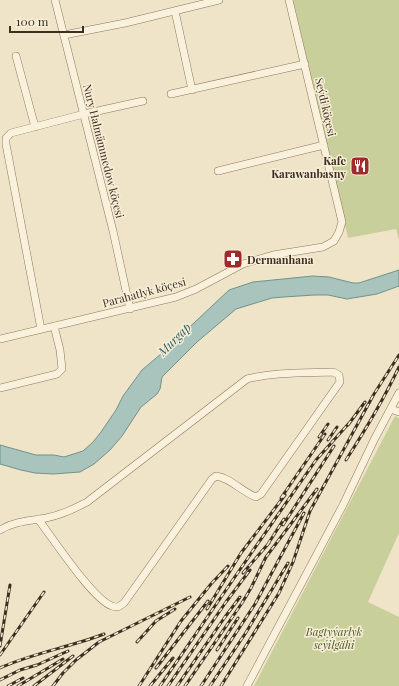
<svg xmlns="http://www.w3.org/2000/svg" width="399" height="686" viewBox="0 0 399 686" font-family="'Playfair Display',serif">
<rect width="100%" height="100%" fill="#f0e4c8"/>
<path fill="#c9cf9b" d="M293,0h106v240l-3,-11 -48,9z
M395,416l4,2v115l-31,69 31,15v69h-145z"/>
<path fill="#a9c4bc" stroke="#6f938a" d="M399,270v16l-22,8 -30,5 -19,-4h-14l-30,2 -12,1 -36,11 -39,33 -35,35 -2,12 -3,5 -16,13 -19,29 -12,14 -16,14 -14,8 -27,2 -18,-1 -14,-3 -21,-6v-19l36,10h18l10,2 19,-6 10,-9 8,-10 15,-22 7,-14 19,-26 20,-17 67,-63 24,-8 60,-6 16,1 24,6h6z"/>
<g fill="none" stroke-linecap="round" stroke-linejoin="round">
<g stroke="#8d765c" stroke-width="8">
<path id="minor" d="M55,0l58,231 17,78
M175,11l17,79
M64,35l61,-12 94,-23
M16,56l19,71
M171,94l134,-30
M218,171l106,-26
M41,329l-35,-185v-6l5,-5 73,-19 59,-13
M0,339l176,-42 20,-8 47,-25 30,-9 50,-8 11,-6 5,-9 3,-10 -53,-222
M0,388l57,-14 5,-5 -2,-19 -6,-24
M391,409l8,3
M0,530c15,-9 29,-9 46,-12 15,-3 28,-9 41,-16l160,-123c28,-7 58,-6 86,-7l6,3 1,7 -79,112 -5,3c-14,-5 -25,-19 -40,-21l-4,3 -88,124 -6,4c-2,0 -4,0 -6,-1 -19,-6 -60,-69 -74,-87
M247,686l96,-181 31,-65 25,-47"/>
</g>
<use href="#minor" stroke="#faf1dc" stroke-width="7"/>
<g stroke="#3d2e20" stroke-width="3">
<path id="rail" d="M348,425l17,-23
M319,437l9,-13
M328,440l9,-13
M346,460c20,-31 38,-61 53,-93
M281,498l44,-64
M283,525l51,-79
M268,544l16,-25
M243,573l26,-30
M207,609l34,-56 44,-58
M137,642l19,-21 19,-12
M0,646l10,-61
M217,650l21,-32
M0,655l44,-63
M0,668c33,-15 70,-21 104,-34
M156,668l52,-67
M0,680l20,-10 17,-5 31,-14
M8,686l15,-8
M18,686l45,-27
M34,686l39,-30
M53,686l10,-13 13,-13 23,-18 91,-45
M139,686l42,-65 30,-37 17,-18
M150,686l23,-28
M160,686l92,-134 64,-92 35,-39
M168,686l58,-84 24,-32
M177,686l48,-69 15,-20
M185,686l57,-83 9,-15 15,-31 51,-68
M201,686l54,-82 49,-91
M210,686l35,-52 43,-71
M221,686l58,-93 14,-31 17,-51 64,-117 25,-39"/>
</g>
<use href="#rail" stroke="#f7eed8" stroke-width="1.5" stroke-dasharray="4.5" stroke-linecap="butt"/>
</g>
<defs>
<g id="restaurant-square" transform="scale(1)"><rect x="-9" y="-9" width="18" height="18" rx="4" fill="#9e2a2b" stroke="#f7eed8"/><path d="M-5-6h1v4h1v-4h1v4h1v-4h1v5L-1.5 .5V6h-2V.5L-5-1ZM5-6V6H3V1.5H1.5Q1.5-4 5-6Z" fill="#fff"/></g>
<g id="pharmacy-square" transform="scale(1)"><rect x="-9" y="-9" width="18" height="18" rx="4" fill="#9e2a2b" stroke="#f7eed8"/><path d="M-2-6h4v4h4v4h-4v4h-4v-4h-4v-4h4Z" fill="#fff"/></g>
</defs>
<g fill-rule="evenodd">
<use href="#restaurant-square" x="360" y="166"/>
<use href="#pharmacy-square" x="233" y="259"/>
</g>
<g text-anchor="middle" dominant-baseline="central" stroke-width="3" stroke-linejoin="round" paint-order="stroke">
<g font-size="11" fill="#3d2e20" stroke="#f7eed8">
<text transform="translate(326 107) rotate(77)">Seýdi köçesi</text>
<text transform="translate(104 151) rotate(76)">Nury Halmämmedow köçesi</text>
<text transform="translate(144 292) rotate(-15)">Parahatlyk köçesi</text>
</g>
<g font-size="11" font-weight="bold" fill="#3d2e20" stroke="#f7eed8" text-anchor="end">
<text x="346" y="160">Kafe<tspan x="346" dy="13">Karawanbasny</tspan></text>
<text x="247" y="259" text-anchor="start">Dermanhana</text>
</g>
<g font-size="11" font-style="italic" fill="#4d5a26" stroke="#f7eed8">
<text x="334" y="631">Bagtyýarlyk<tspan x="334" dy="13">seýilgähi</tspan></text>
</g>
<g font-size="12" font-style="italic" fill="#2f5d5a" stroke="#f7eed8">
<text transform="translate(174 339) rotate(-45)">Murgap</text>
</g>
</g>
<path d="M10 26v6h73v-6" fill="none" stroke="#3d2e20" stroke-width="2"/>
<text x="16" y="26" font-size="12" fill="#3d2e20" stroke="#f7eed8" stroke-width="3" paint-order="stroke">100 m</text>
</svg>
